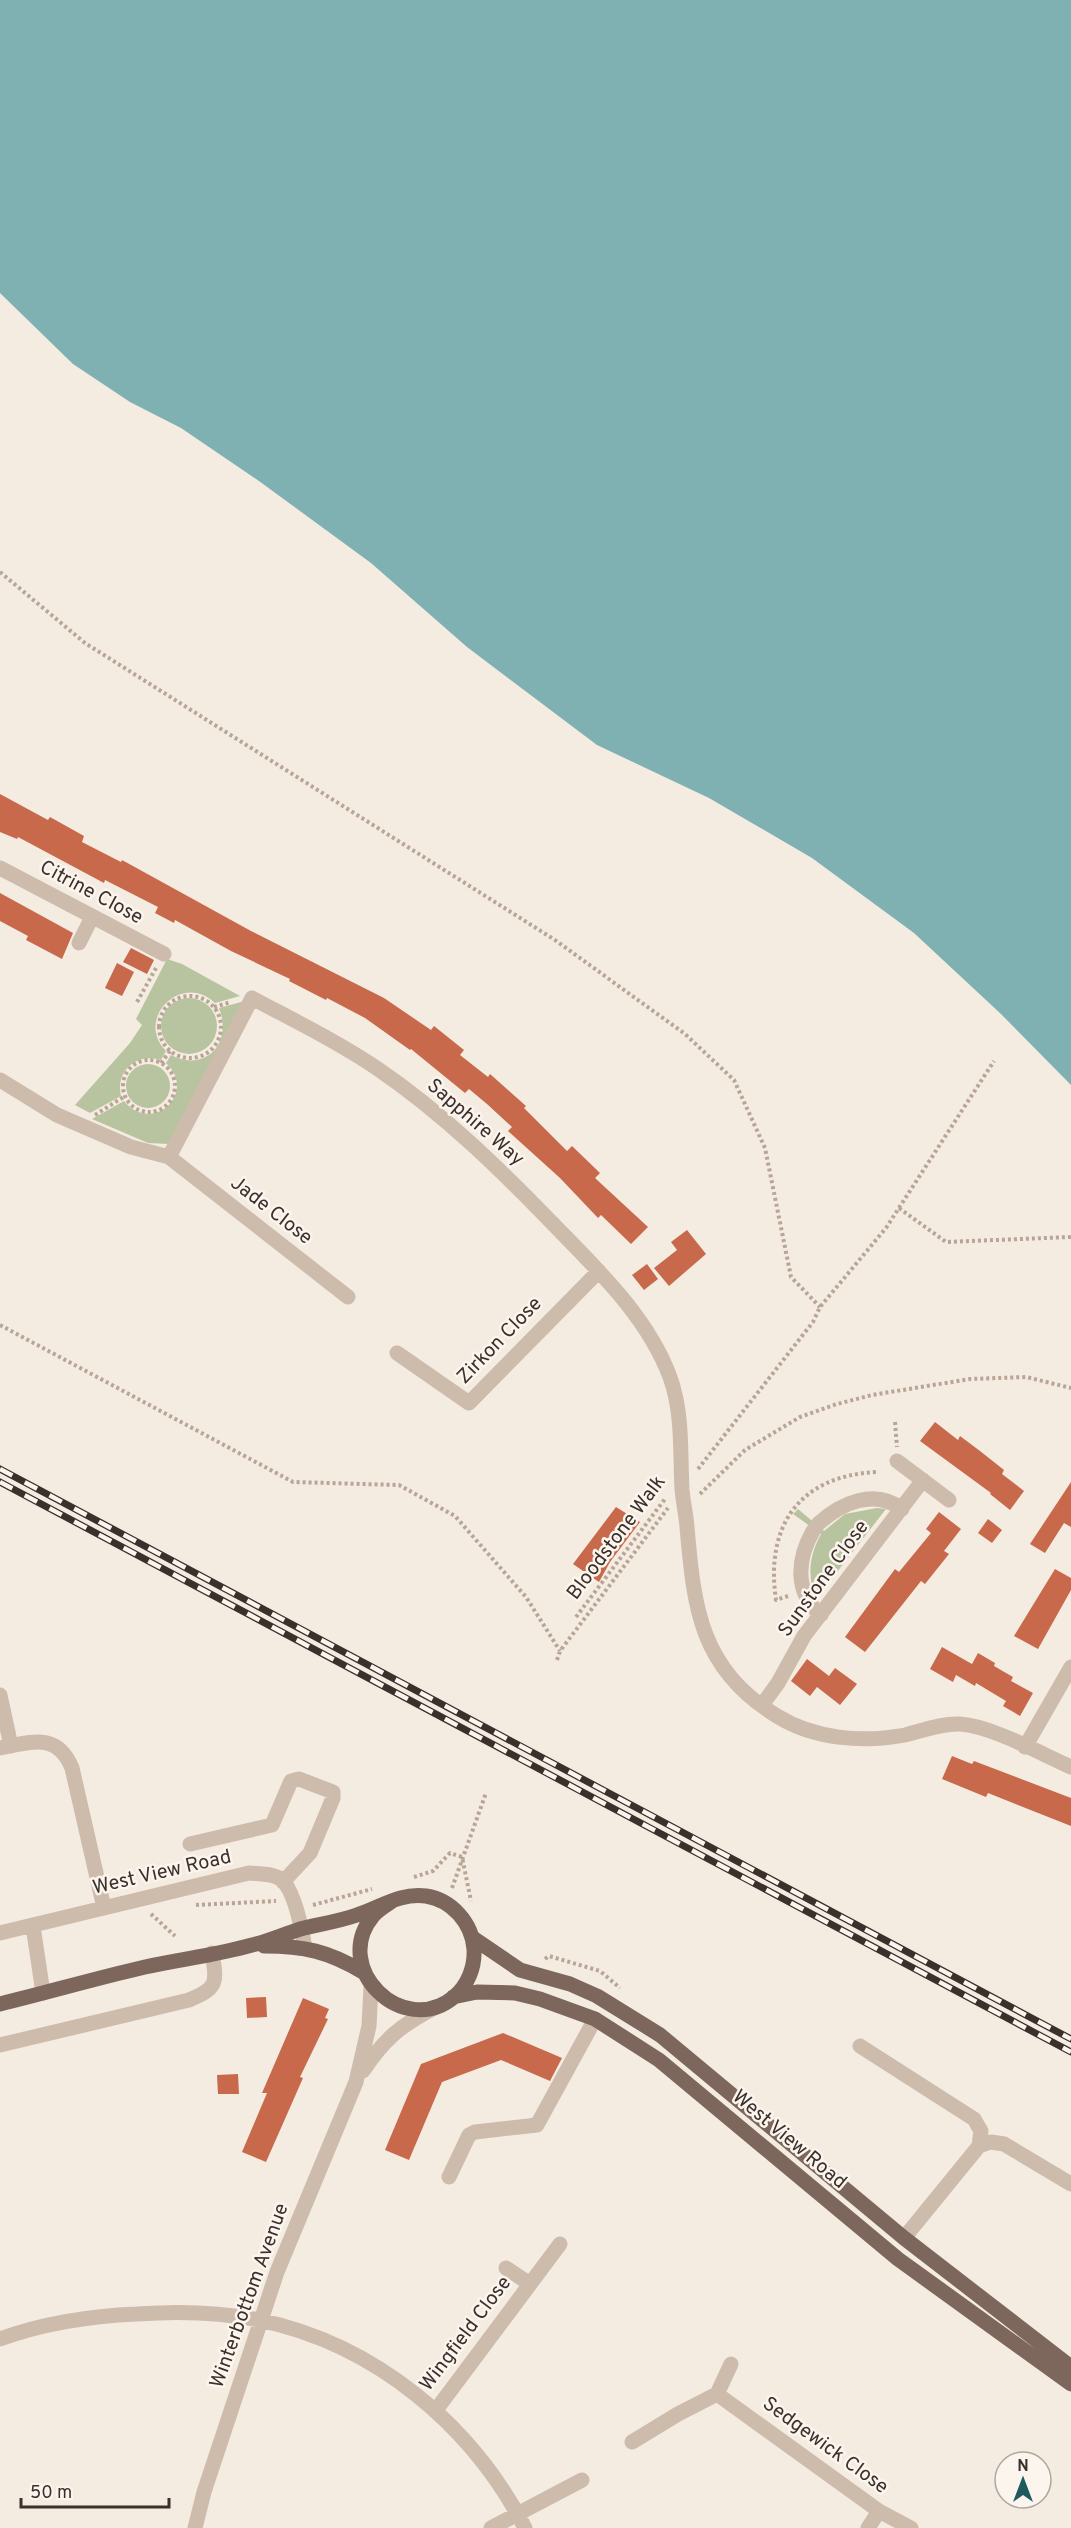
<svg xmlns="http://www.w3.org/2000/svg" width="1071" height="2528" viewBox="0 0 1071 2528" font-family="Overpass,sans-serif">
<rect width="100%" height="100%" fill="#f4ebe1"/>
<path fill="#b8c4a0" d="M167,959l15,5 58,32 -25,7c-33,-32 -81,16 -49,48l-5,9c-24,-8 -46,11 -40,36l-31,17 -15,-8 55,-62 12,-18 -6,-6z
M161 1026a28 28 0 1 1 56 0a28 28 0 1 1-56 0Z
M245,1001l-76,143 -21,-1 -56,-24 32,-18c29,35 74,-9 42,-38l5,-8c35,18 62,-12 48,-47z
M126 1086a22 22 0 1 1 44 0a22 22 0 1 1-44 0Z
M877,1508l9,1 -70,90c-9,-23 -7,-43 5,-65l-28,-20 5,-5 26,22 21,-17z"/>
<path fill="#7fb0b2" d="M0,0h1071v1085l-70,-71 -87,-81 -102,-75 -103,-60 -112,-53 -130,-98 -96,-84 -112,-82 -78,-53 -51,-26 -57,-38 -73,-71z"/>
<path fill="#c8694b" d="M0,794l48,26 2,-3 34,19 -2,6 39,20 1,-2 129,71 133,67 47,32 3,-4 30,24 -4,5 28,22 2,-3 36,32 -2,2 43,43 5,-5 28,27 -5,5 53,49 -17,17 -30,-29 -3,3 -38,-40 -52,-47 4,-4 -25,-23 -18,-15 -4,4 -54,-44 -1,1 -45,-32 -38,-20 -1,2 -37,-19 1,-2 -59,-28 -56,-31 -1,3 -19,-10 3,-6 -53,-27 -1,3 -86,-46 -1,2 -17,-7z
M0,893l73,40 -11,26 -36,-19 2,-4 -28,-15z
M131,948l23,12 -7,14 -24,-12z
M117,963l17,9 -12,24 -17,-8z
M687,1230l19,24 -37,32 -15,-18 23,-18 -6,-8z
M647,1264l11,15 -14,11 -12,-15z
M935,1422l23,18 2,-4 20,15 24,19 -2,4 22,17 -14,19 -20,-16 1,-1 -71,-52z
M1071,1482v45l-7,-4 -19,30 -15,-9z
M616,1507l24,15 -30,40 -11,20 -26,-18z
M939,1512l22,17 -17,22 5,3 -24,30 -4,-3 -56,71 -20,-15 50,-68 4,3 32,-39 -5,-4z
M988,1519l14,11 -10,13 -14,-10z
M1055,1569l16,9v12l-33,59 -24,-13z
M942,1647l30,17 6,-11 17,10 -1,3 19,11 -2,4 22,12 -13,23 -17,-10 3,-5 -30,-18 -1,3 -19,-11 -3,7 -23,-13z
M807,1659l22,17 6,-8 22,16 -17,21 -23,-18 -7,9 -19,-15z
M952,1756l20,8 2,-3 97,37v28l-83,-33 -2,4 -44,-18z
M266,1997l1,20 -20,1 -1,-20z
M303,1998l26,11 -4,9 3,1 -28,58 3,1 -37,84 -24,-10 25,-59h-5z
M503,2033l59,25 -12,23 -49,-21 -59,22 -33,78 -24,-10 36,-86z
M238,2074l1,20h-21l-1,-19z"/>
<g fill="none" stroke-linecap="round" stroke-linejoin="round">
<path stroke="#b9a596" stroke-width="4" stroke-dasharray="3 3" stroke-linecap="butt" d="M0,572l85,71 470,297 130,94 49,46 31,68 26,129 29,30
M159 1027a31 31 0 1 1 62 0a31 31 0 1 1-62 0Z
M137,1002l19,-34
M214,1007l17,-5
M123 1086a26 26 0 1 1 52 0a26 26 0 1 1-52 0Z
M161,1063l9,-12
M95,1115l30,-19
M899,1208l47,34 125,-5
M0,1325l293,157 106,3 56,31 71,81 34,54
M895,1422l2,25
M698,1469l115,-147 7,-15 66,-79 108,-167
M700,1494l45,-44 55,-33 37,-13 35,-9 98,-16 56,-2 45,11
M788,1596l-12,4c-11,-74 23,-124 100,-128
M576,1617l89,-118
M557,1660l3,-9 108,-143
M414,1877l19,-6 17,-18 12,4 9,44
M452,1888l34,-95
M196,1905l80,-4
M313,1905l59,-16
M151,1914l24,22
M545,1959l4,-3 51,15 20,17"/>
<path stroke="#cdbbac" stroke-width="15" d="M0,868l164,86
M79,943l13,-26
M0,1080l57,35 74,32 38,10 179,140
M169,1157l83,-159c43,23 86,44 126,71 66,45 124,102 179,159 43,44 91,90 113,149 13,36 10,75 12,112 1,13 4,25 5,38 7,81 13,142 90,189 37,23 85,27 128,19 17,-4 36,-12 55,-11 32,2 81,30 111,43
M397,1353l72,50 130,-132
M897,1461l52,39
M818,1524c23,-21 56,-36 84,-15
M813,1531c-16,28 -19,61 8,84
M0,1695l11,51
M762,1705l16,-22 26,-47 119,-156
M1025,1747l46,-80
M0,1748c32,-6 57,-16 72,20l32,140
M190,1844l82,-19 19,-44 8,-2 34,13v6l-23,55 -27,29
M33,1926l10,67
M0,1933l249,-60c10,1 25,0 33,7 13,12 20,50 23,68
M0,2045l189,-45c29,-12 28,-17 23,-47
M860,2046l114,73 7,12 -2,15
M363,2071c21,-32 38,-46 73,-64
M449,2177l20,-42 6,-3 62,-7 58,-106
M904,2238l75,-92 12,-4 13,2 67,40
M506,2268l24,16
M0,2339c44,-16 90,-23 137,-25 41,-3 82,-2 122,6 116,24 213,105 266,208
M717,2394l162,117 32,17
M436,2410l124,-166
M632,2442l46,-28 39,-20 14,-30
M195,2528l9,-36 73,-220 79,-190 13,-56 2,-39
M491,2528l91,-48
M868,2528l11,-17"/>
<path stroke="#7d675c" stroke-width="15" d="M473,1938l47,32 50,14 27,12 63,39 244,203 167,129
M264,1946c40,0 64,5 99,26
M453,1997l24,-5 38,1 25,6 55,20 64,41 239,199 173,125
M0,2004c49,-12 97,-26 145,-37 36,-8 72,-12 107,-22 18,-4 34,-12 52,-17 17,-4 36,-7 53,-13 22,-7 44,-23 69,-19 26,4 46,27 48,53 1,18 -6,36 -20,48 -51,42 -124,-29 -81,-81 5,-6 12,-10 18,-14"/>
<g stroke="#3b302b" stroke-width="7">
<path id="rail" d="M0,1469l1071,570
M0,1482l1071,570"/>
</g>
<use href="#rail" stroke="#fbf5ee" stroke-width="4.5" stroke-dasharray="14" stroke-linecap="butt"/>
</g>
<g text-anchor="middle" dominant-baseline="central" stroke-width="5" stroke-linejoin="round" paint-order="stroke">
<g font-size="20" fill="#3b302b" stroke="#fbf5ee">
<text transform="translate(91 893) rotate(28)">Citrine Close</text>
<text transform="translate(475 1123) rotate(41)">Sapphire Way</text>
<text transform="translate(271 1211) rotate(38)">Jade Close</text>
<text transform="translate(500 1341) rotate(-46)">Zirkon Close</text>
<text transform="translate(617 1538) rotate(-53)">Bloodstone Walk</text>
<text transform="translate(824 1579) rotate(-54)">Sunstone Close</text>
<text transform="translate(162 1873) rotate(-13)">West View Road</text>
<text transform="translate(789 2140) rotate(40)">West View Road</text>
<text transform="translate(250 2296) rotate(-70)">Winterbottom Avenue</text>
<text transform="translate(466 2334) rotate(-53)">Wingfield Close</text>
<text transform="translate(825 2446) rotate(36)">Sedgewick Close</text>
</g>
</g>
<g transform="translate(1023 2480)"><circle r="28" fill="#fbf5ee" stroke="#aea6a0" stroke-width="1.5"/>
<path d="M0-4.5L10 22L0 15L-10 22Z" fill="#1f5a5e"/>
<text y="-9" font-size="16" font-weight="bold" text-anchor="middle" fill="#3b302b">N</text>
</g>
<path d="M21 2498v9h148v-9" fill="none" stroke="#3b302b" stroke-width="3"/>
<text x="30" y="2498" font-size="18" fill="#3b302b" stroke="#fbf5ee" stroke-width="4.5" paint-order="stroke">50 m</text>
</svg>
